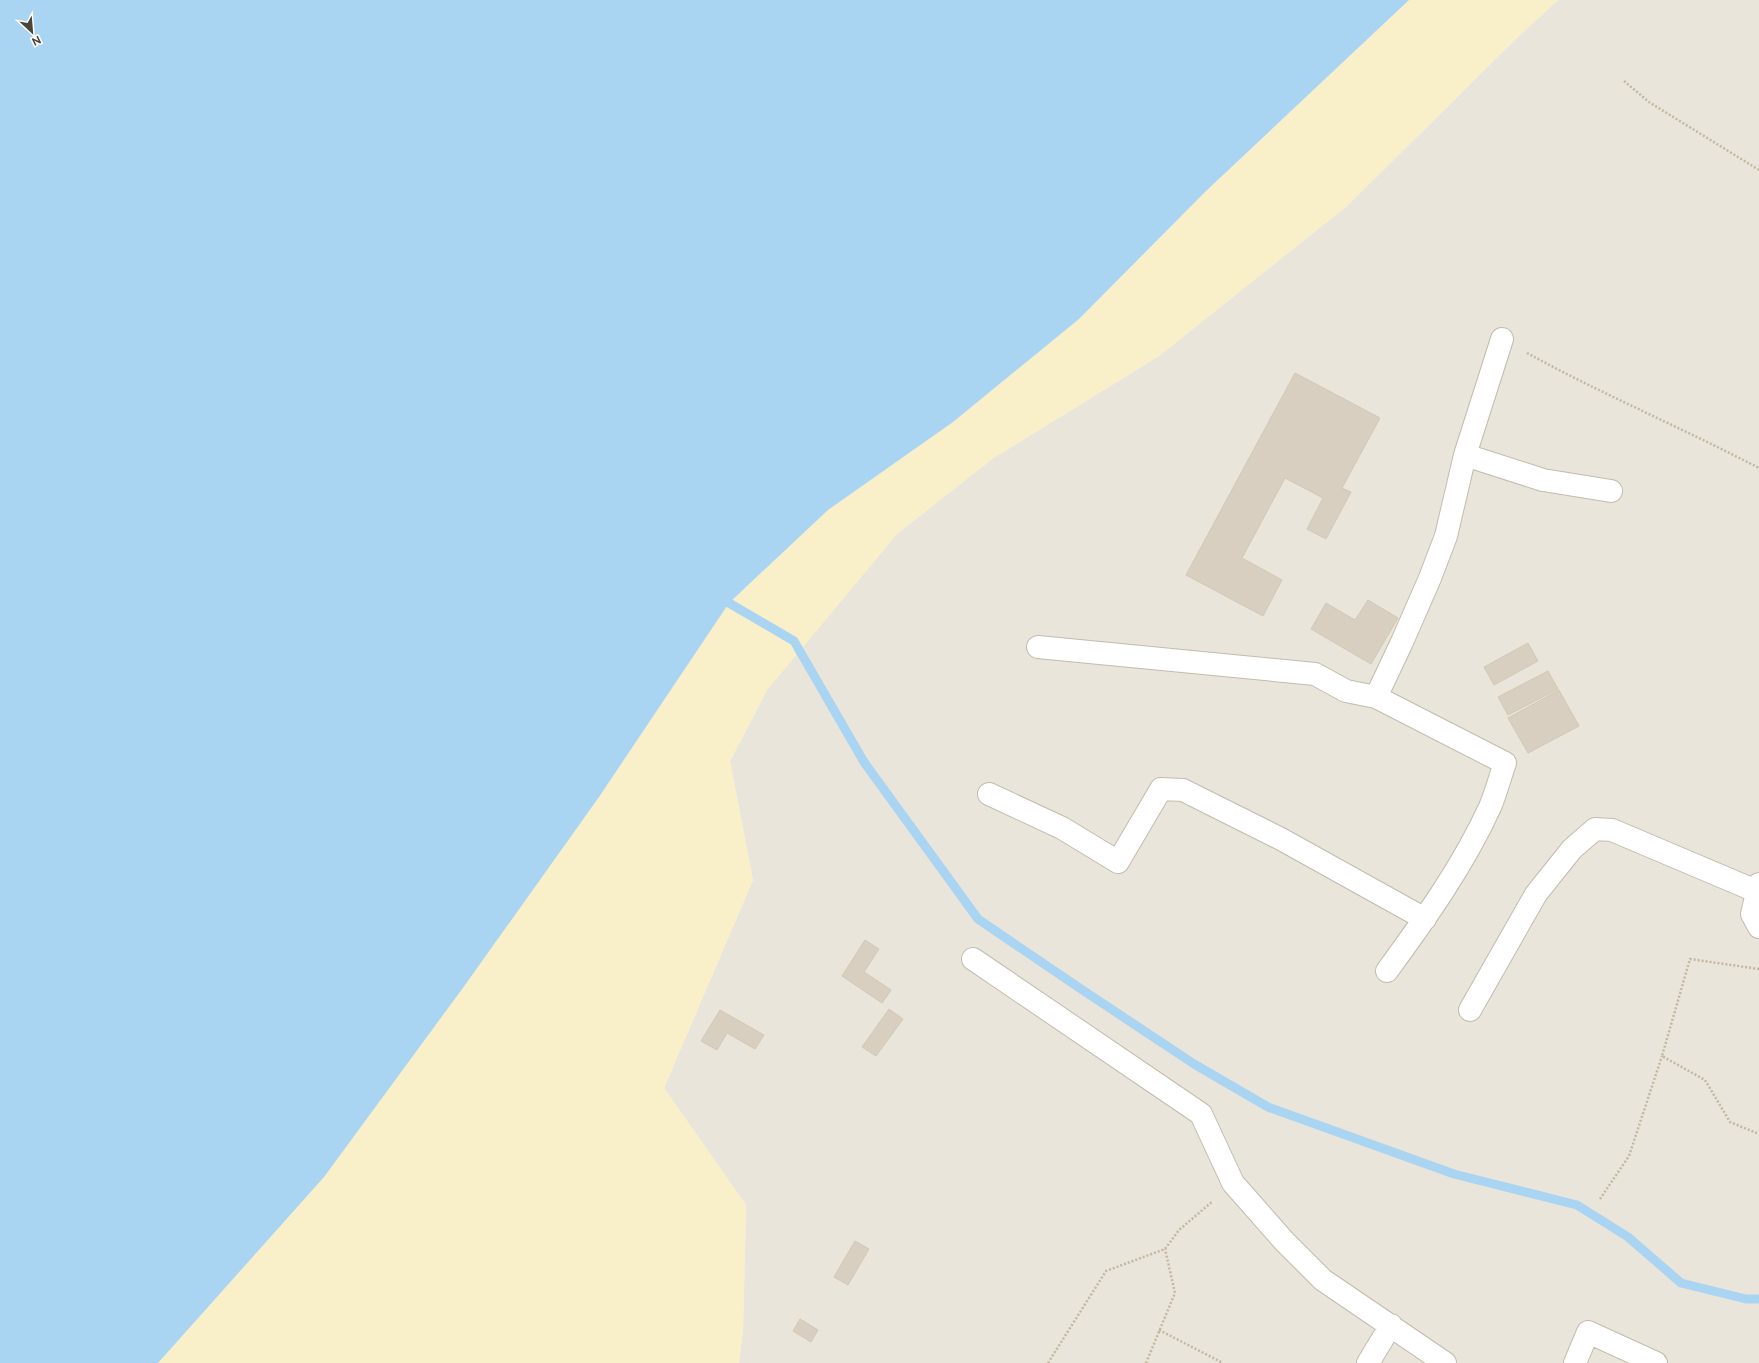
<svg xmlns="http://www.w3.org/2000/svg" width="1759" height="1363" viewBox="0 0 1759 1363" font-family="Raleway,sans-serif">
<rect width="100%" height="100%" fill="#f6f3ec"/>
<path fill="#eae5da" d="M1558,0h201v1363h-1020l4,-33 3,-125 -82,-117 89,-208 -23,-119 37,-71 130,-156 95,-75 167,-103 188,-150 172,-170z"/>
<path fill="#f9efc9" d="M1409,0h149l-39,36 -172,170 -188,150 -167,103 -95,75 -130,156 -37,71 23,119 -89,208 82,117 -3,125 -4,33h-581l166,-186 275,-380 130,-194 99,-93 125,-88 126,-103 127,-128z"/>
<path fill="#a9d4f2" d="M0,0h1409l-203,191 -127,128 -126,103 -125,88 -99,93 -130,194 -134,188 -141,192 -166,186h-158z"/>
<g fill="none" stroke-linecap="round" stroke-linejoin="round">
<path stroke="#a9d4f2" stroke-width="9" d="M729,603l65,38 70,121 114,157 103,70 113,75 74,43 186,67 123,31 51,32 53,46 65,16h13"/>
</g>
<path fill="#d8cfc1" stroke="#d3c7b4" d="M1295,373l85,45 -38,70 9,4 -25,47 -19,-10 16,-31 -38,-20 -43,80 40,22 -19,36 -77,-41z
M1368,600l30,18 -27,46 -60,-35 15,-26 29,17z
M1528,643l10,18 -44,24 -10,-18z
M1548,671l10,18 -50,26 -10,-18z
M1559,690l20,36 -51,27 -20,-35z
M865,940l14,9 -15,23 27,18 -9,13 -40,-27z
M889,1009l14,10 -27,37 -14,-9z
M720,1010l44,25 -9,14 -28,-16 -10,17 -16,-9z
M855,1241l14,8 -21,36 -14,-8z
M800,1319l18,11 -7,12 -18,-11z"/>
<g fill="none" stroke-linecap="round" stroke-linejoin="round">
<g stroke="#c2bbae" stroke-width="24">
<path id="street" d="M1465,455l78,25 68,11
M1038,647l277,27 31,17 30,6 129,66c-5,14 -9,30 -15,44 -27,59 -65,112 -103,164
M1376,697l26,-55 28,-64 16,-42 19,-81 37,-116
M989,794l73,34 56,34 43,-73 22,1 98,49 144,80
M1759,884l-7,30 7,13
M973,959l228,155 32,69 51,58 39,39 122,83
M1470,1010l66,-116 36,-45 23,-20 17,1 144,61
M1368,1363l23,-38
M1575,1363l13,-31 68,31"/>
</g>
<path stroke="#c4b79f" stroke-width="2.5" stroke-dasharray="2 2" stroke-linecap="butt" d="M1624,81l25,21 110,68
M1527,353c75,41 155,75 232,115
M1759,969l-69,-10 -28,97 43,24 25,42 29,12
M1600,1199l29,-43 33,-100
M1159,1330l64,33
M1048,1363l58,-92 59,-22 14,-19 34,-29
M1146,1363l29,-70 -10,-44"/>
<use href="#street" stroke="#fff" stroke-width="22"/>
</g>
<g transform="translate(32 32) rotate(154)" stroke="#ffffff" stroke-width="3" paint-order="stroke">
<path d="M0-3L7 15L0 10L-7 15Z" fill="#4b4439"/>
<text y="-6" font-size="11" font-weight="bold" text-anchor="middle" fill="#4b4439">N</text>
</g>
</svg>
